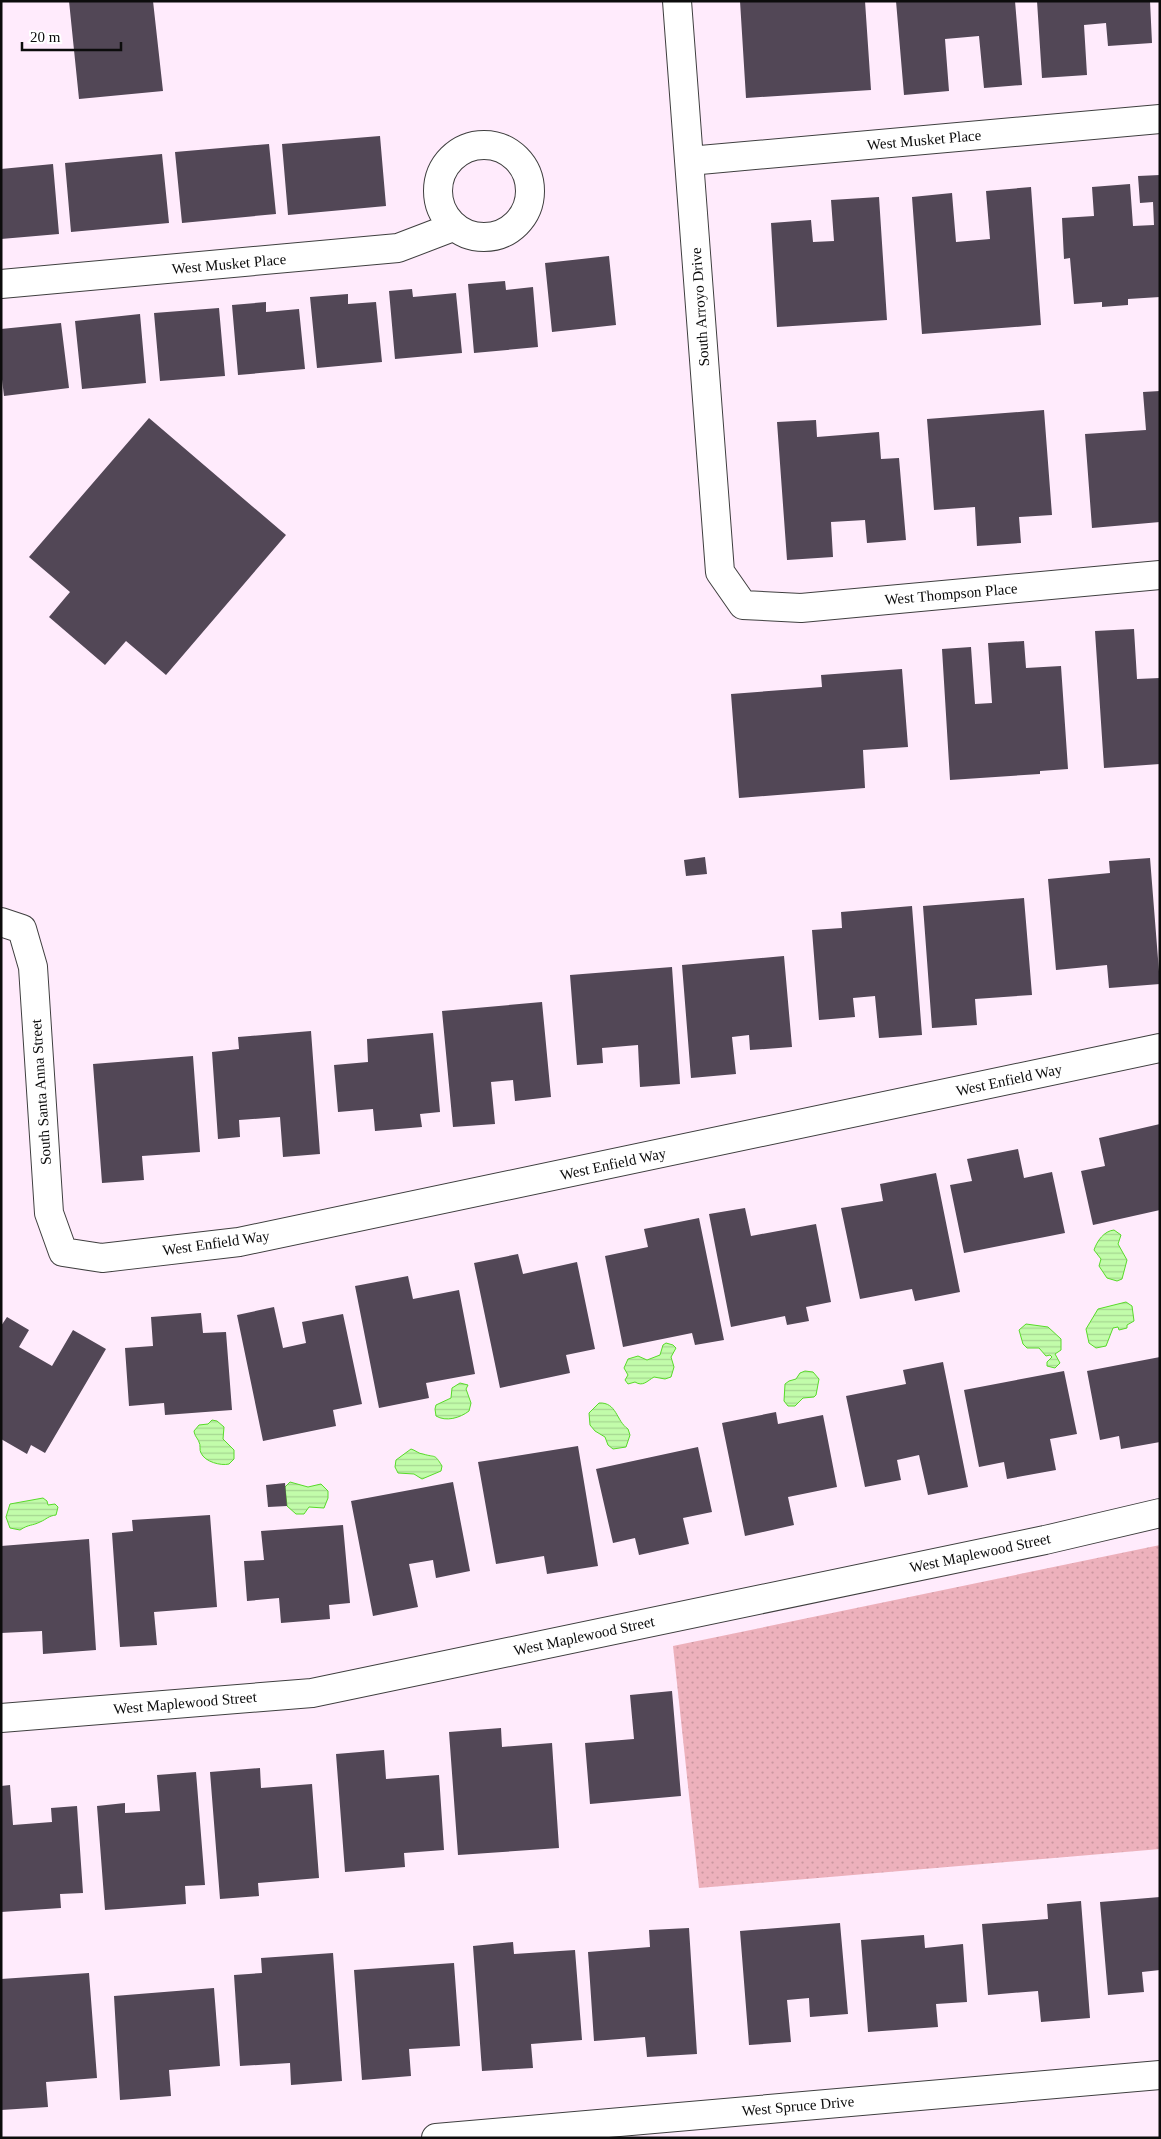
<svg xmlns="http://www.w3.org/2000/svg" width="1161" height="2139" viewBox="0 0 1161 2139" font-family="Georgia,serif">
<defs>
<pattern id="park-dots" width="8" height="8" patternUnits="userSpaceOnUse" patternTransform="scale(1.25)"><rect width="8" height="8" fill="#edb1bc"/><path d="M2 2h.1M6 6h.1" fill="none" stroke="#ca97a0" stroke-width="1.8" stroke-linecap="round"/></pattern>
<pattern id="water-rules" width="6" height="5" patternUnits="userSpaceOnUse" patternTransform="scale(1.25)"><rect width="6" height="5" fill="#c2fcaa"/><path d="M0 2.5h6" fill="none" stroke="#a6d791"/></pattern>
</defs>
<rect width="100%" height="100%" fill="#ffebfc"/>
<path fill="url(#park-dots)" d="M1160,1545v304l-461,39 -26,-242z"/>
<path fill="url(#water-rules)" stroke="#58da2a" d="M1114,1230l7,5 -3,9 9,16 -5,19 -5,2 -10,-3 -8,-12 2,-7 -7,-9c3,-9 10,-19 20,-20z
M1126,1302l6,4 2,15 -7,4v3l-8,2 -1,-3 -5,1 -7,18 -10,2 -7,-5 -3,-14 12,-20z
M1026,1324l22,3 13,12v11l-6,4 5,9 -5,5 -8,-2v-4l5,-5 -2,-2 -4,1 -7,-8h-12l-4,-4 -4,-14z
M666,1343l7,2 3,3 -5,9 3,10 -3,10 -6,2 -11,-2c-7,4 -11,10 -19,5l-7,2 -3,-4 3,-5 -4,-7 4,-9 10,-3 9,4 13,-5 3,-10z
M805,1371l8,1 6,7 -3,16 -2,2 -11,1 -8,8h-7l-4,-5 1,-17 4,-3 7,-2 4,-6z
M460,1383l8,2 -2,4 5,14 -2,8c-9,7 -23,11 -33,5l-1,-7 1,-4 15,-7 1,-10z
M599,1403c18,-1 17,18 29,26l2,6 -4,12 -13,2 -5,-4 -3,-8 -10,-6 -5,-6 -1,-12z
M212,1420l5,1 7,6 -1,12 11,11v9l-5,5c-8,2 -24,-2 -28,-11 -2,-3 0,-8 -2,-11 -2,-5 -4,-5 -5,-11l5,-6 9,-1z
M411,1449c4,1 8,5 12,5 13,4 11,-1 19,12l-1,5 -19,8 -8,-5 -16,-1 -3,-6 1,-7z
M290,1482l18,5 13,-3 7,7v7l-4,10 -15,-1 -5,7h-8l-9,-8 -2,-19z
M43,1498l4,3 1,4 7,-1 3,3 -2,8c-8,1 -9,4 -16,7 -8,4 -11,2 -20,8l-10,-2 -4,-11 4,-13z"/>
<path fill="#524756" d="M69,1h84l10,90 -84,8z
M740,1h125l6,89 -125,8z
M896,1h119l7,84 -38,3 -5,-52 -34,3 4,52 -45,4z
M1037,1h113l2,42 -44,3 -2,-23 -22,2 3,50 -45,3z
M380,136l6,70 -98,9 -6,-71z
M269,144l7,70 -94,9 -7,-71z
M162,154l7,69 -98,9 -6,-69z
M53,164l6,70 -58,5v-70z
M1160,175v122l-32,2v6l-26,2v-5l-28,2 -4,-46 -6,1 -2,-41 32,-2 -2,-29 38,-3 3,42 21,-1 -1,-23 -13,1 -2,-27z
M1031,187l10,138 -119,9 -10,-137 40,-4 4,49 34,-3 -4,-48z
M879,197l8,123 -110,7 -6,-104 40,-3 2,22 21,-1 -3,-41z
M609,256l7,69 -64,7 -7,-69z
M505,281l1,9 27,-3 5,60 -64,6 -6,-69z
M412,289l1,8 43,-4 6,60 -67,6 -6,-68z
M348,294v10l28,-2 6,60 -65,6 -7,-71z
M266,302v10l33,-3 6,60 -67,6 -6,-70z
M219,308l6,68 -65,5 -6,-68z
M140,314l6,69 -64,6 -7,-68z
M61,323l8,65 -65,8 -3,-25v-42z
M1160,391v131l-68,6 -7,-94 61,-4 -3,-38z
M1044,410l8,105 -33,2 2,26 -44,3 -2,-39 -41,3 -7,-91z
M149,418l137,117 -120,140 -40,-34 -21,24 -56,-48 21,-25 -41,-35z
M816,420l1,17 62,-5 2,27 18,-1 7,82 -39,3 -2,-23 -34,2 2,35 -46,3 -10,-138z
M1134,629l3,50 23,-1v86l-56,4 -9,-137z
M1024,641l2,27 35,-2 7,103 -28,2v3l-90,6 -8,-131 29,-2 4,57 17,-1 -4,-60z
M902,669l6,78 -45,3 2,38 -126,10 -8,-104 91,-7 -1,-12z
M705,857l2,17 -21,2 -2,-16z
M1150,858l10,126 -51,4 -2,-23 -51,5 -8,-91 62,-6 -1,-12z
M1024,898l8,97 -57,4 2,26 -45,3 -9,-122z
M912,906l10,129 -43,3 -4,-42 -22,2 2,19 -36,3 -7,-90 30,-2 -1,-16z
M784,956l8,91 -42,3 -1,-15 -17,2 4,37 -45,4 -9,-113z
M672,967l8,117 -40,3 -2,-42 -36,3 1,15 -26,2 -7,-90z
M542,1002l9,95 -36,4 -2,-21 -22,2 4,42 -42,3 -11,-116z
M311,1031l9,123 -37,3 -3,-40 -41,3 1,17 -22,2 -6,-87 27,-3 -1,-12z
M433,1033l7,79 -20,2 2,13 -47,4 -2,-22 -35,3 -4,-47 34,-3 -1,-23z
M193,1056l7,96 -58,4 2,24 -42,3 -9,-119z
M1160,1124v86l-67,15 -12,-54 24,-5 -6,-28z
M1018,1149l6,29 28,-6 13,61 -101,20 -14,-68 22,-4 -5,-22z
M936,1173l24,119 -45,9 -3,-12 -52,10 -19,-91 42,-7 -3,-17z
M745,1208l6,28 65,-12 15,78 -25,5 3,14 -22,4 -2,-9 -54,11 -22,-113z
M699,1218l25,122 -29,5 -3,-12 -69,14 -18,-91 43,-9 -4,-18z
M518,1254l5,20 54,-12 18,87 -29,6 4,18 -70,15 -26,-125z
M408,1276l5,23 46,-9 16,84 -49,9 3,15 -50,10 -24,-122z
M274,1307l9,41 23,-5 -4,-21 41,-8 19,90 -29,6 3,16 -73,15 -26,-126z
M201,1313l2,20 23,-1 6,78 -67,5 -1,-12 -35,3 -4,-58 28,-2 -2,-29z
M7,1317l22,13 -10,17 33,19 21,-36 33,19 -61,104 -14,-8 -4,9 -26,-15v-113z
M1160,1357v85l-39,7 -2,-13 -19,4 -13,-69z
M943,1362l25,125 -40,8 -9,-40 -22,5 4,20 -36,7 -19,-91 60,-12 -3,-14z
M1064,1371l13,63 -27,5 6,31 -49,9 -3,-17 -25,5 -15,-77z
M776,1412l2,12 45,-9 14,72 -49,10 6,28 -49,11 -23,-113z
M578,1446l20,120 -51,8 -3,-18 -48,8 -18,-102z
M698,1447l14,65 -29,6 6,26 -50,11 -4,-17 -22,5 -17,-74z
M453,1482l17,89 -34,7 -3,-18 -24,4 9,43 -45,9 -22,-115z
M285,1483l2,23 -19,1 -2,-22z
M210,1515l7,92 -63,5 3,33 -37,2 -8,-114 21,-2 -1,-11z
M343,1525l7,78 -21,2 1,14 -49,4 -2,-25 -32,3 -3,-40 20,-1 -3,-29z
M89,1539l7,111 -53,4 -1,-23 -41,2v-87z
M672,1691l9,105 -91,8 -5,-61 49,-4 -4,-44z
M501,1728l1,19 50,-4 7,105 -101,7 -9,-123z
M384,1750l2,29 53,-4 5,75 -40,3 1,14 -60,5 -9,-118z
M260,1768l1,20 51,-4 7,94 -61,5 1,13 -39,3 -10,-127z
M196,1772l9,113 -20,1 1,18 -81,6 -8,-104 28,-3v10l35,-2 -3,-36z
M10,1785l3,40 39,-3 -1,-14 26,-2 6,87 -23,1 1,14 -60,4v-126z
M1160,1897v73l-18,2 2,20 -36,3 -8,-93z
M1081,1901l9,117 -49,4 -3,-31 -50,4 -6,-71 66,-5 -1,-15z
M840,1923l8,91 -38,3 -1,-19 -22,2 4,42 -42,3 -9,-114z
M689,1928l8,126 -50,3 -2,-20 -51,4 -6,-89 62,-5 -1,-17z
M924,1935l1,13 38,-4 4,58 -31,2 2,23 -70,5 -7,-92z
M513,1942l1,12 61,-4 7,90 -51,4 2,24 -51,3 -9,-125z
M333,1953l9,128 -51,4 -1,-22 -50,3 -6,-91 28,-2 -1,-15z
M454,1963l6,83 -51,3 2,27 -49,4 -8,-110z
M89,1973l8,105 -51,4 2,25 -47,3v-131z
M214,1988l6,78 -51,4 2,26 -51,4 -6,-104z"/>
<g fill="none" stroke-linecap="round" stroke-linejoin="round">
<g stroke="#3f3f3f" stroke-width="30">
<path id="street" d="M677,1l43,571 23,33 58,3 359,-33
M438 191a46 46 0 1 1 92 0a46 46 0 1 1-92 0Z
M689,161l471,-42
M1,284l397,-36 55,-21
M1,922l21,7 11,38 16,246 14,39 39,6 137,-16 921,-194
M1,1718l311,-25 733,-153 115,-27
M436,2138l724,-63"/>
</g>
<use href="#street" stroke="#fff" stroke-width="28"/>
</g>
<g text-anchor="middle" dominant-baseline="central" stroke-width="5" stroke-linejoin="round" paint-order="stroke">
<g font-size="15" fill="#0c0c0c" stroke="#fff">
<text transform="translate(924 140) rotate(-5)">West Musket Place</text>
<text transform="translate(229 264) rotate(-5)">West Musket Place</text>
<text transform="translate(700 307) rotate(-94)">South Arroyo Drive</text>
<text transform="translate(951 594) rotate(-5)">West Thompson Place</text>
<text transform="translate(1009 1080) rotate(-12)">West Enfield Way</text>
<text transform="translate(41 1092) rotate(-94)">South Santa Anna Street</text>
<text transform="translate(613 1164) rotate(-12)">West Enfield Way</text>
<text transform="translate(216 1243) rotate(-8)">West Enfield Way</text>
<text transform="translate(980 1553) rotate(-12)">West Maplewood Street</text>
<text transform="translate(584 1636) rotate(-12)">West Maplewood Street</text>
<text transform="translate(185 1703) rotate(-5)">West Maplewood Street</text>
<text transform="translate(798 2106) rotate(-5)">West Spruce Drive</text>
</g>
</g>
<rect width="1161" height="2139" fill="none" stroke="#0c0c0c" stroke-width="5"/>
<path d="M22 42v8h99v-8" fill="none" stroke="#0c0c0c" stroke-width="2.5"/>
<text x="30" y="42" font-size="15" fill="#0c0c0c" stroke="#ffffff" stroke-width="4" paint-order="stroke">20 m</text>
</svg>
